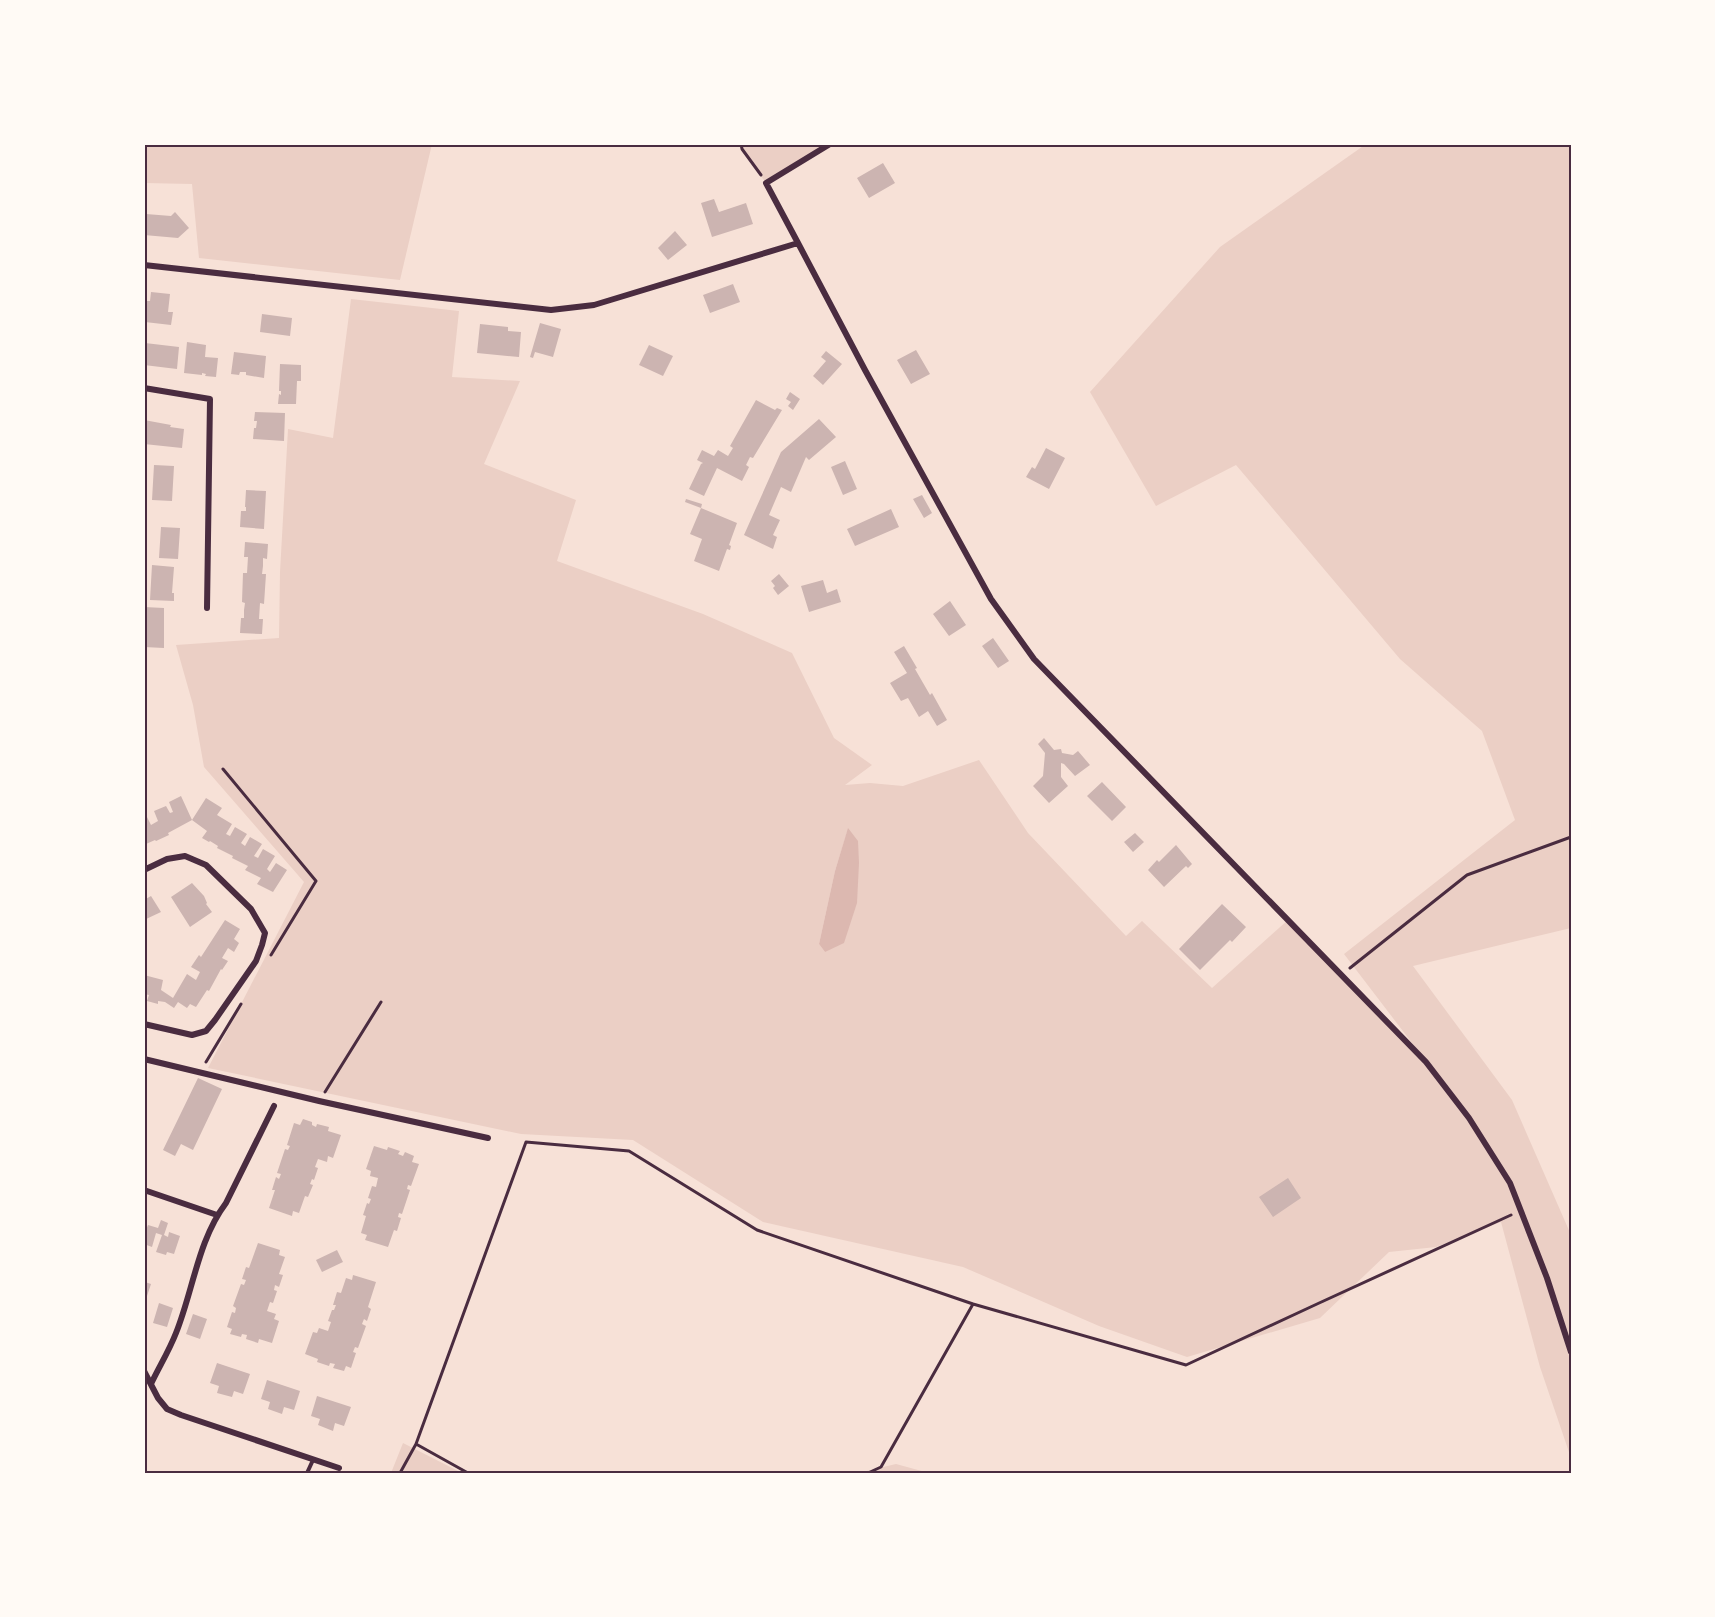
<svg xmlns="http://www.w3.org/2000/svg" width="1715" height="1617" viewBox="0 0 1715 1617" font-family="'DM Sans',sans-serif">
<rect width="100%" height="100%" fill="#f7e1d7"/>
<path fill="#ebcfc5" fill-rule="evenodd" d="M144,144h288l-32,136 -201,-22 -7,-74 -48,-1z
M741,144h89l-64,39 -24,-34z
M1366,144h205v784l-158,38 99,134 59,135v223l-31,-91 -39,-145 -65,25 -47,5 -69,66 -133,39 -88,-31 -136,-59 -200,-45 -130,-82 -112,-6 -313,-66 96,-186 -100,-115 -11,-62 -17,-60 103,-7 1,-66 8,-143 45,9 18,-139 108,12 -7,66 68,4 -36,83 92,36 -19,61 146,53 89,39 42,85 38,27 -27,20 25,-2 33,3 76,-26 49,73 98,103 16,-15 70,67 76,-68 134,136 -78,-102 171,-134 -33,-89 -82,-72 -164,-194 -80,41 -66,-114 130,-145zM848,829l-23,123 -6,-8 16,-73z
M403,1443l59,30h-71z
M896,1464l33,9h-71z"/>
<path fill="#dcb8b0" d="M848,828l10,13 1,22 -2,40 -13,40 -19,9 -6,-8 16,-73z"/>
<path fill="#ccb4b1" d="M883,163l12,20 -26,15 -12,-20z
M714,199l5,13 27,-9 7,21 -41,13 -11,-34z
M175,212l14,16 -11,10 -34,-3 2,-21 25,2z
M675,231l12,14 -19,15 -10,-12z
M733,284l7,18 -30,11 -7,-18z
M151,292l19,2 -2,18h5l-2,13 -26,-3 2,-21h3z
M262,314l30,4 -2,18 -30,-4z
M540,323l21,6 -8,28 -18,-5 -2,6 -3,-1z
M480,324l28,3v4l13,1 -2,25 -42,-4z
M187,342l19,3 -1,12 13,1 -2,19 -11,-1 1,-2 -4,-1v2l-18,-2z
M145,343l34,4 -2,22 -33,-4z
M649,345l24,11 -10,20 -24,-11z
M916,350l14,24 -19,10 -14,-24z
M826,351l16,13 -19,21 -10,-9 13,-15 -5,-4z
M234,352l32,4 -2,22 -18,-3v-3h-6l-1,3 -8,-1z
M280,364l21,1v16h-4l-1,23h-18l1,-10 2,1v-4h-2z
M790,392l10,7 -7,11 -5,-4 3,-4 -5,-3z
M756,400l19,10 2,-2 5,2 -29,48 -3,-1 -4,8 3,2 -7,14 -25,-13 -13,28 -15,-7 12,-25 2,-1 -6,-3 5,-10 12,6 4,-6 10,6 5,-8 -3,-2z
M255,412l30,1 -1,28 -31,-2 1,-11h2l1,-7h-3z
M819,419l17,18 -27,23 -3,-3 -15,35 -10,-5 -12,28 11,5 -7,15 4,2 -4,12 -29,-14 37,-83z
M144,420l27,5 -1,2 14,2 -2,19 -38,-4z
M1046,448l19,10 -16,31 -23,-12 6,-10 3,2z
M845,461l12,28 -14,6 -12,-28z
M154,465l20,1 -2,35 -20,-1z
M246,490l20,1 -2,38 -24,-2 1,-16h5v-4h-1z
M922,495l10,18 -8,5 -11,-19z
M686,499l16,5 -1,4 -16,-6z
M701,508l36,15 -8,22 2,1 -1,4 -3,-1 -8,22 -25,-10 8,-22 -12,-5z
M891,509l8,18 -44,19 -8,-17z
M161,527l19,1 -2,31 -19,-1z
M245,542l23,2 -1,15 -4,-1v8l-1,8h4l-2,30 -4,-1 -1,16h4l-1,15 -22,-1 1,-15h3v-8l1,-7 -3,-1 1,-29h4l1,-16h-4z
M152,565l22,2 -2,26h2v8l-24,-1z
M779,574l10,12 -11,9 -5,-7 2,-2 -4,-5z
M823,580l4,13 10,-4 4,13 -32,10 -8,-26z
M950,601l16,24 -17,11 -16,-22z
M144,607l20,1v40l-20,-1z
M993,638l16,23 -11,7 -16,-22z
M904,646l13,22 -2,1 15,26 2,-2 15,27 -10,6 -9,-15 -9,6 -11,-19 -7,3 -11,-18 17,-10 -13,-21z
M1044,738l10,12 7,-1 1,4 11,2 5,-4 12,14 -15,11 -11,-12 -3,-1v14l7,9 -19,17 -16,-17 10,-10 2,-23 -7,-9z
M1102,782l24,25 -14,14 -25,-25z
M181,796l11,24 -24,13 1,2 -13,6 -1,-1 -9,4 1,2 -3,1v-31l2,-1 5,10 7,-4 -4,-10 12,-5 4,7 3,-1 -4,-10z
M206,798l16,10 -5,7 15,9 -6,10 4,2 5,-9 12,7 -6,9 4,3 5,-9 12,7 -8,12 4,2 5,-9 12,7 -8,13 3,3 6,-9 11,7 -14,22 -16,-8 4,-6 -16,-8 3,-4 -16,-8 1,-2 -16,-8 1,-2 -8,-5 -1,1 -7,-4 5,-7 -15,-11z
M1135,833l9,9 -11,10 -9,-10z
M1176,845l16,19 -4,4 -2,-2 -22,21 -16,-17 9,-10 2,2z
M192,883l12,13 3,7 -1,1 6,8 -22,15 -19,-30z
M151,896l10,16 -17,8v-20z
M1222,904l24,23 -14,15 -2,-2 -30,30 -21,-21z
M225,920l15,9 -6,10 5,4 -5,9 -6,-4 -6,10 6,3 -6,9 -1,-1 -12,22 -2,-1 -11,17 -6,-3 -3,4 -9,-6 -4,6 -9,-6 -7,-1v3l-11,-3 2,-6 -5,-1v-19l19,5 -2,10 12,8 14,-24 9,6 4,-8 -9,-5 8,-12 2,2z
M198,1078l24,11 -29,61 -12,-6 -6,12 -12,-6z
M303,1119l9,3v3l4,2 1,-3 12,3 -1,4 13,4 -8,23 -5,-2 -1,6 -9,-3 -3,8 3,1 -4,12 -2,-1 -2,5 3,1 -5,12 -3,-1 -6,17 -6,-2 -1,5 -23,-8 6,-18h-3l4,-13 3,2 2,-5 -4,-1 8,-24 3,1 2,-4 -3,-1 7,-22 6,2z
M374,1146l13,4 1,-3 12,4 -2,3 5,2 2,-4 9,4 -2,6 7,2 -8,22 -3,-1 -1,4 3,1 -8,24 -3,-1 -1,4 3,1 -4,13 -3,-1 -6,17 -23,-7 2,-5 -6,-2 5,-17 -3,-1 4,-12 2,1 2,-5 -3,-1 4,-12 4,1 2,-9 -8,-2 1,-5 -5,-2z
M1288,1178l13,20 -28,19 -14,-20z
M161,1220l7,3 -4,12 4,2 1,-5 11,4 -6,18 -7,-2 -1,3 -10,-3 6,-17 -6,-2 -4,14 -8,-3v-15l2,1 2,-5 10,3z
M258,1243l22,7 -1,5 6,2 -6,17 4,1 -4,12 -4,-2 -1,5 3,1 -4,12 -3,-1 -3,9 9,3 -2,5 5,2 -7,22 -13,-4 -1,4 -12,-4 1,-4 -5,-1 -1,3 -11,-3 2,-5 -5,-2 5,-15 3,1 1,-5 -3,-2 8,-22 3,1 2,-5 -4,-1 4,-12 3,1z
M337,1250l6,12 -21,10 -6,-12z
M353,1275l23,7 -8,25 3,2 -4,12 -3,-2 -2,5 4,2 -8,22 -3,-1 -2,5 3,1 -5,15 -5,-2 -2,5 -11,-3 2,-4 -5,-1 -1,3 -12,-4 1,-3 -13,-5 8,-22 4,1 2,-5 9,3 3,-9 -3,-1 4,-11h2l2,-5h-3l4,-13 4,1 5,-15 6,2z
M144,1277l2,1 -1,4 6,2 -7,21z
M159,1303l14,5 -6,19 -14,-4z
M193,1314l14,5 -7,20 -14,-5z
M217,1363l33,11 -7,20 -9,-3 -2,6 -15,-4 2,-7 -9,-3z
M267,1380l33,11 -6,19 -10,-3 -2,7 -14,-5 2,-7 -9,-3z
M317,1396l34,11 -7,19 -9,-3 -2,8 -15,-6 2,-6 -9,-3z"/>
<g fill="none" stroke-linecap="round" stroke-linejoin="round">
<path stroke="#4a2c40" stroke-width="3" d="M741,144l1,5 19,26
M223,769l93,112 -45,74
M1350,968l117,-93 104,-38
M206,1062l35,-58
M325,1092l56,-90
M416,1444l110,-302 103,9 128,79 216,74
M400,1473l16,-29 52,29
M868,1473l13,-6 92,-163 213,61 131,-61 194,-89"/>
<path stroke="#4a2c40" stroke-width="4" d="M307,1473l6,-13"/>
<path stroke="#4a2c40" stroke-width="6" d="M798,243l-32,-60 64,-39
M144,265l407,45 43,-5 204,-62 67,127 126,229 43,60 392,403 43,56 41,65 37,95 24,74
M144,388l66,11 -3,209
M144,870l23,-11 18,-3 21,9 45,44 14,24 -3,12 -6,16 -41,59 -9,11 -14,4 -48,-11
M144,1059l175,42 169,37
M144,1190l73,25
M144,1371l14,27 9,11 14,6 158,53
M151,1384c8,-17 18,-33 25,-51 17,-42 22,-93 50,-130l48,-97"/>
</g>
<rect width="1715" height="1617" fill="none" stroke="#fffaf5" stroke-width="291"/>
<rect x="146" y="146" width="1424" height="1326" fill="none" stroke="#4a2c40" stroke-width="2"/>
</svg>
